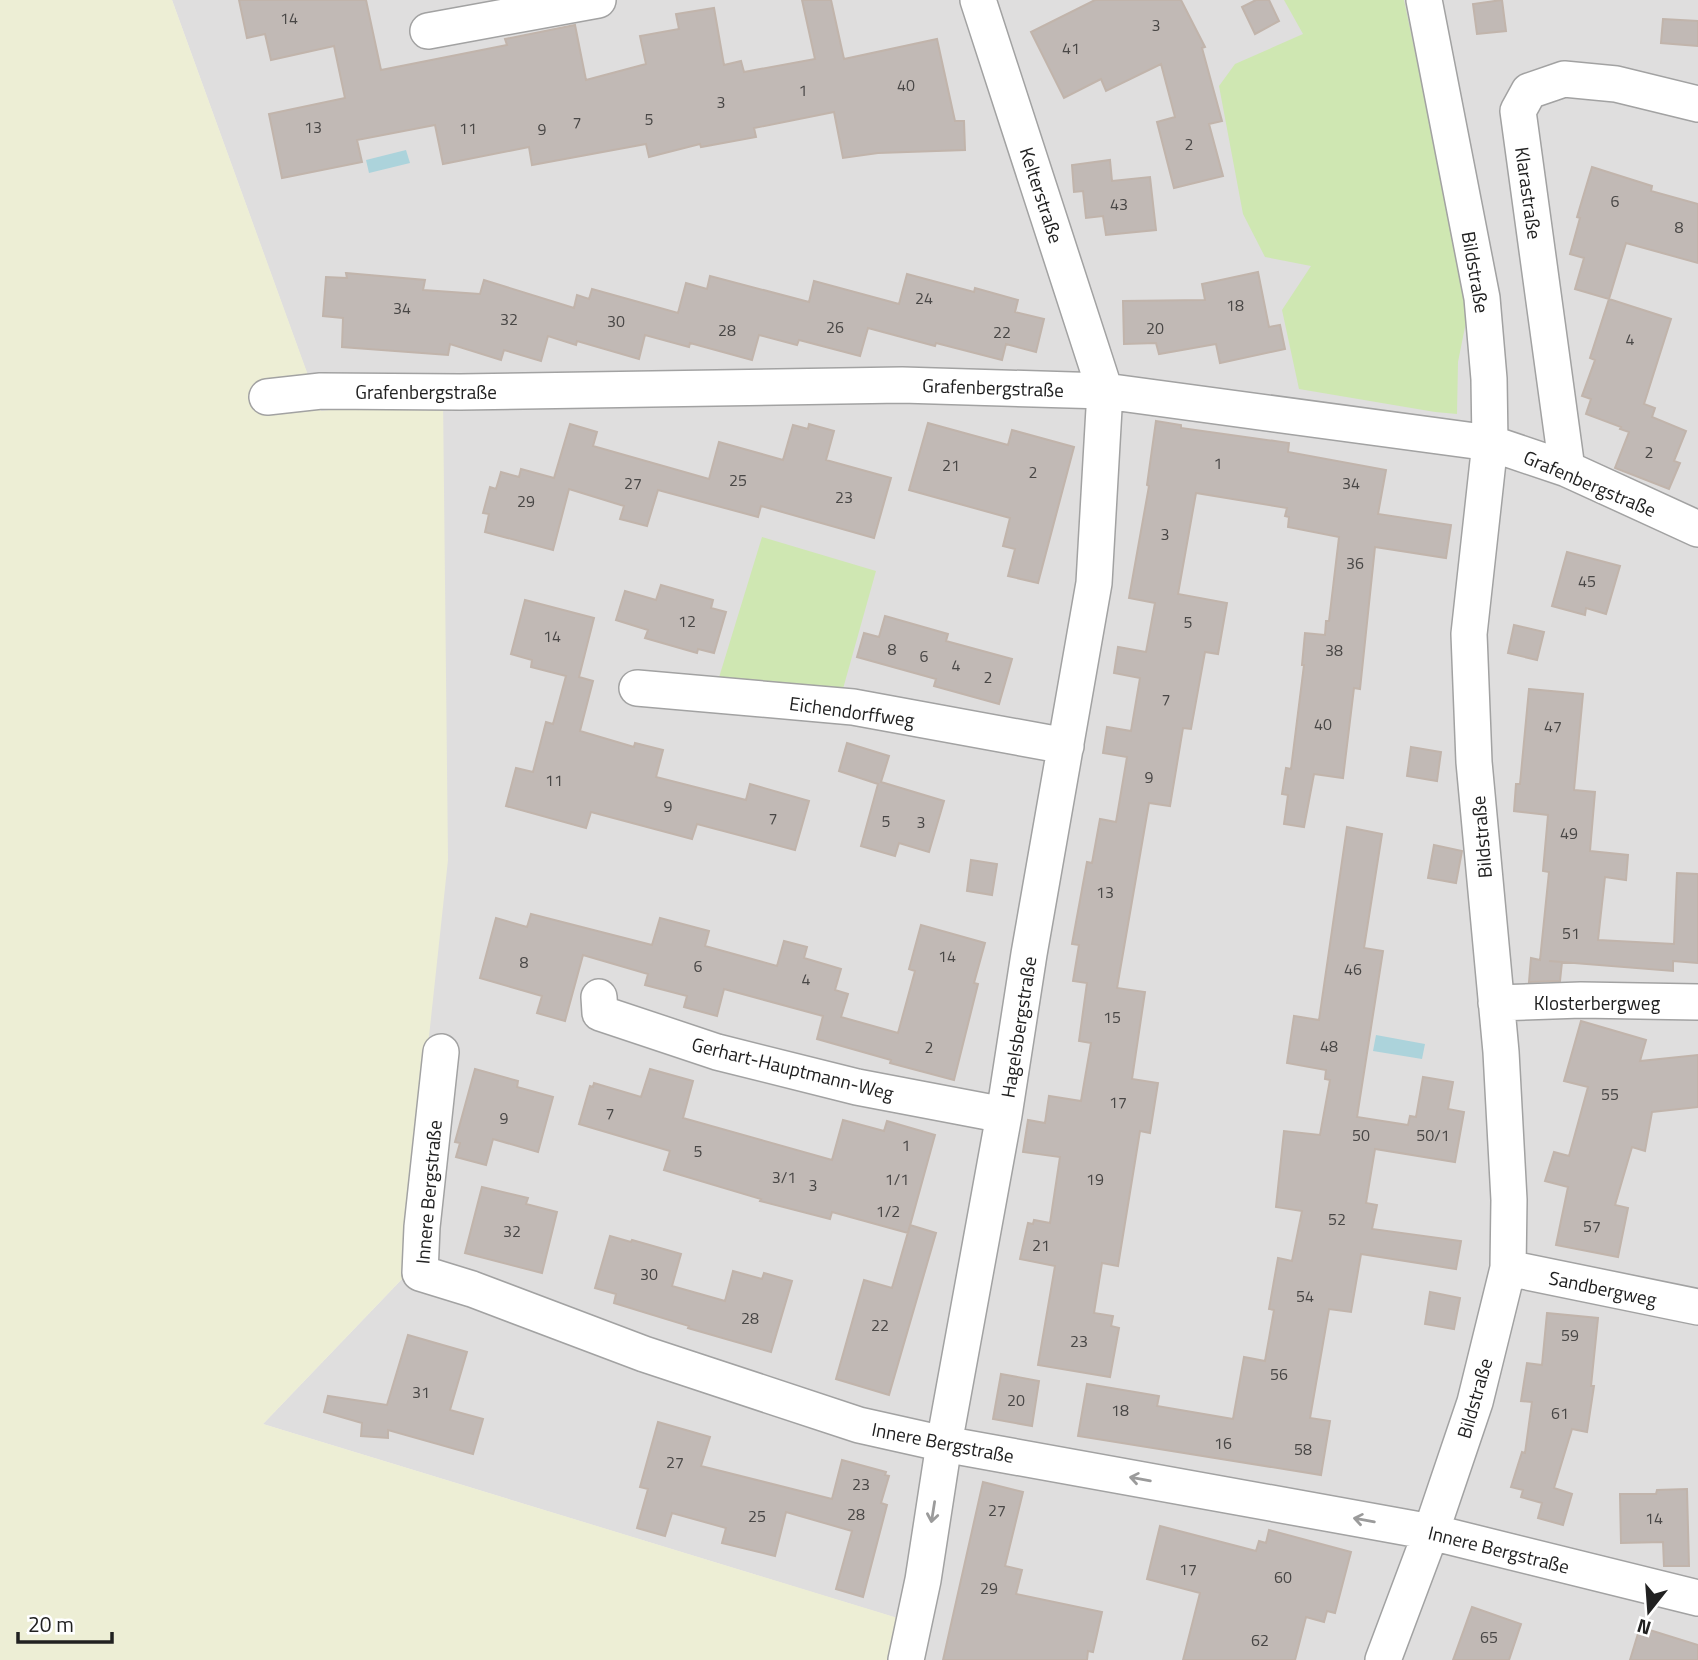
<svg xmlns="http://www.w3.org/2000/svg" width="1698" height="1660" viewBox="0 0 1698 1660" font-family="'Titillium Web',sans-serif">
<rect width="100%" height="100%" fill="#f1ede8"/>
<path fill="#dfdede" d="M172,0h1526v1660h-806l8,-41 -637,-195 140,-146 40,-881 -122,15z"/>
<path fill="#edeed5" d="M0,0h172l149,411 122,-14 5,463 -45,418 -140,146 638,195 -9,41h-892z"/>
<path fill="#cfe7b2" d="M1284,0h120l65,307 -11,55 -1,52 -22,-2 -136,-23 -17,-79 29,-44 -46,-9 -22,-43 -24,-128 16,-22 68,-30z
M762,537l114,34 -35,125 -124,-12z"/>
<path fill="#acd3db" d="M406,150l4,13 -41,10 -3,-13z
M1376,1035l49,9 -3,15 -49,-8z"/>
<path fill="#c1b9b5" stroke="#c1b4ab" stroke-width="2" d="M239,0h127l15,70 126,-25 -2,-6 70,-14 11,55 60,-16 -6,-28 39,-7 -3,-15 38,-6 10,57 17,-4 3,11 71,-13 -13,-59h29l13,59 93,-20 18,82h9l1,29 -87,3 -35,5 -9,-46 -80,16 2,9 -55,10 -1,-3 -51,13 -3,-13 -114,21 -3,-18 -86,17 -8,-39 -78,15 5,22 -80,16 -13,-64 76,-16 -11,-52 -63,14 -6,-26 -18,4z
M1095,0h86l24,47 -3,1 20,73 -13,3 14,52 -49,12 -17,-66 18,-5 -14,-53 -55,27 -5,-12 -37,19 -33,-66z
M1256,0h13l10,21 -24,13 -13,-27z
M1502,0l4,31 -29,3 -4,-30z
M1663,19l35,2v25l-37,-3z
M1110,160l2,21 38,-4 6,53 -50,5 -3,-19 -17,2 -3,-27 -9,1 -2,-27z
M1592,167l60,19 -1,5 47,13v59l-72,-20 -17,56 -34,-10 9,-31 -14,-4 10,-36 -3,-1z
M1258,272l11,55 11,-2 5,24 -65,14 -4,-19 -57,10 -3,-11 -32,1 -1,-43 82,-1 -3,-16z
M346,273l79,7 -2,10 57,4 4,-14 90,28 3,-13 12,4 3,-10 86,24 8,-30 21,6 3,-13 99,26 5,-21 85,23 8,-30 67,18 1,-4 43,12 -3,12 29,7 -8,33 -30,-8 -4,16 -66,-17 -1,3 -67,-18 -8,28 -61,-16 -2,5 -38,-10 -7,25 -62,-17 -1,4 -44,-12 -6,24 -62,-18 -1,4 -28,-9 -7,25 -37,-11 -3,10 -51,-16 -2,11 -106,-8 1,-29 -20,-2 3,-39 21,1z
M1609,299l62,20 -27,85 11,4 -3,9 34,14 -12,30 6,2 -11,26 -54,-21 14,-36 -9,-3 1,-2 -35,-13 5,-15 -9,-3 13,-36 -5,-2z
M1156,421l25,4v3l108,15 -1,9 98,18 -8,44 73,11 -5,33 -71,-11 -15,142 -6,-1 -11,90 -29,-4 -10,53 -20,-3 4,-29 -6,-1 4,-26 5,1 13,-104h-2l3,-32 20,2 1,-14h3l10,-84 -51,-10 1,-10 -4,-1 2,-8 -91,-15 -18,101 49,9 -9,51 -13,-2 -14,77 -8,-1 -13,78 -21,-3 -32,185 28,4 -13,87 26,4 -8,50 -10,-2 -22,135 -16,-3 -8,50 19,3 -2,10 8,2 -9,49 -72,-12 17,-99 -35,-7 8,-36 5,1 1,-4 16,3 10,-66 -37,-5 5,-32 17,3 4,-27 32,5 10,-58 -12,-2 8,-58 -14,-2 6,-36 -7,-1 15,-82 5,1 8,-44 16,3 11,-65 -24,-4 4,-26 24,4 9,-53 -26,-5 4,-26 28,5 9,-49 -26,-5 20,-112 -2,-1z
M928,423l80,22 4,-15 62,17 -36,136 -30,-7 7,-27 -12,-3 7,-28 -101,-28z
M570,424l27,8 -4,14 116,33 10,-37 64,18 10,-35 15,4 1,-5 25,7 -8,29 65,18 -17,60 -113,-32 -3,11 -100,-27 -11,36 -27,-7 4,-13 -55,-17 -16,61 -68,-18 4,-18 -6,-1 7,-26 6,2 5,-17 18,5 2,-8 33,9z
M1567,552l53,14 -14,48 -20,-6 -1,7 -33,-9z
M661,585l52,15 -2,8 15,4 -12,41 -16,-4 -1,4 -52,-15 3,-8 -32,-10 9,-29 31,9z
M525,600l69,18 -15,59 14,4 -13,50 54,16 1,-4 28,7 -7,27 90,23 4,-16 59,17 -14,49 -98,-26 -5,15 -101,-27 -5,16 -80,-22 10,-38 17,4 13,-50 7,2 13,-48 -35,-9 1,-7 -21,-6z
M885,616l63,18 -2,7 66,18 -13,45 -65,-18 2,-7 -79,-22 7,-24 15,4z
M1514,625l30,7 -7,28 -29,-7z
M1529,689l54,5 -9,96 21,2 -5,59 38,4 -2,25 -21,-3 -7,63 76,4 3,-71 21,1v89l-25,-2v10l-124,-10 13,1 -2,19 -31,1 2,-24 9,2 9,-88 -6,-1 5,-56 -34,-4 2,-27h4z
M847,743l42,13 -8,26 63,19 -15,51 -30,-9 -4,13 -34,-10 17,-62 -39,-13z
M1411,747l30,5 -4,29 -30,-5z
M1347,827l35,7 -18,114 19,3 -26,166 51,8 2,-9 6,1 7,-40 30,5 -5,27 16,3 -9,50 -80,-13 -9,54 11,2 -5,24 89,12 -5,28 -95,-15 -10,58 -22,-3 -19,109 20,3 -9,54 -243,-39 9,-52 72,12 -2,10 76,13 11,-62 21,4 9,-51 -5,-1 9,-51 14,3 10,-50 -26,-4 8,-76 36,4 10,-55 -5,-1 1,-9 -39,-7 7,-47 25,4z
M1434,845l28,6 -6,32 -28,-5z
M971,860l26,4 -5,31 -25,-4z
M531,914l121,31 8,-27 49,13 -4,15 72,20 7,-25 23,6 -3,11 37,11 -6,21 13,4 -7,23 57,16 17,-62 -6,-2 12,-44 64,18 -11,40 4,1 -24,96 -64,-17 1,-3 -74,-21 6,-23 -99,-27 -7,27 -33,-9 3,-11 -42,-11 3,-11 -65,-19 -18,66 -28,-8 5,-17 -62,-18 16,-60 31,9z
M1581,1021l65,19 -6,21 58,-6v52l-46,5 -7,39 -13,-4 -17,58 13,3 -10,49 -62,-12 12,-58 -23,-6 9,-29 15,4 19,-69 -24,-6z
M475,1069l43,12 -1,6 36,10 -15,55 -45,-13 -7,26 -30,-8 4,-14 -5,-1z
M650,1069l43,12 -10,37 149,42 11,-40 41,11 3,-10 48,14 -27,98 -76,-21 -2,7 -70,-18 1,-2 -97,-29 6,-19 -91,-27 11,-38 3,1 1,-4 47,14z
M482,1187l46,11 -2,6 31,8 -15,61 -77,-20z
M910,1225l26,8 -47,162 -53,-16 28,-99 28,8z
M610,1236l21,6 1,-2 49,14 -9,32 53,15 8,-30 29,8 2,-6 28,8 -21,71 -83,-24 1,-2 -75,-23 2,-9 -21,-6z
M1430,1292l30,6 -6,31 -29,-5z
M1547,1313l51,5 -7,68h3l-7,46 -15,-3 -18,59 18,6 -9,31 -25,-7 4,-15 -21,-6 2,-7 -12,-3 11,-35 3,1 7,-51 -11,-1 6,-38 15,2z
M408,1335l59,17 -17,58 33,9 -10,35 -85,-24v8l-27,-2 1,-13 -38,-11 4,-16 59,9z
M1001,1374l38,7 -7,45 -39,-7z
M658,1422l52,15 -9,29 131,33 10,-39 44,12 -1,3 4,1 -8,27 6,2 -24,92 -27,-8 16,-58 -66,-19 -11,44 -53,-13 4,-15 -54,-15 -7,23 -28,-8 11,-39 -8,-2z
M983,1482l40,10 -18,74 17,4 -6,24 86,18 -9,40 -5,-1 -1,9h-144z
M1687,1489l2,77h-25l-1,-24 -42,1 -1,-49h36l1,-4z
M1160,1526l96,25 3,-10 7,2 3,-13 82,22 -16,61 -8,-2 -3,11 -18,-5 -11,43h-112l17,-67 -53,-14z
M1472,1607l49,17 -12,36h-56z
M1640,1627l58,18v15h-68z"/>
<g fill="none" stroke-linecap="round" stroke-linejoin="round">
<g stroke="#a2a2a2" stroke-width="38">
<path id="minor" d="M428,31l170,-31
M267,397l54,-6 139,1 442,-7 203,6 385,52 77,26 131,60
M1567,469l-49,-358 11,-20 35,-12 52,5 82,20
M637,688l216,19 213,39
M599,997l1,16 117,39 140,35 147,28
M1496,1003l85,-3 117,2
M441,1052l-19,175 -2,46 52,16 172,65 215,71 85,19 487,88 267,66
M1508,1268l190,39
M906,1660l17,-80 21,-136 60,-329 25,-161 65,-371 11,-192 -127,-391
M1383,1660l48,-128 44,-130 33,-134 1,-68 -8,-148 -27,-290 -5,-128 21,-191 -1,-64 -7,-81 -58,-298"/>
</g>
<use href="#minor" stroke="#fff" stroke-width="35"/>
</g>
<defs><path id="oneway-shaft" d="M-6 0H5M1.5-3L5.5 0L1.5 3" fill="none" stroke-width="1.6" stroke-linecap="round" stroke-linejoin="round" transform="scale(1.75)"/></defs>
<g stroke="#9b9b9b">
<use href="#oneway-shaft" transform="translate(1140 1479) rotate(-170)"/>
<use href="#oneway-shaft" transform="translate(933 1512) rotate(99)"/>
<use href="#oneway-shaft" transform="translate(1364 1520) rotate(-170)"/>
</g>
<g text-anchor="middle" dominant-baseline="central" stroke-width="5" stroke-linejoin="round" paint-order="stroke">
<g font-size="16" fill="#494746">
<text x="289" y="18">14</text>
<text x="1156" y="25">3</text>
<text x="1071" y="48">41</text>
<text x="906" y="85">40</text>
<text x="803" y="90">1</text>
<text x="721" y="102">3</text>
<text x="649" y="119">5</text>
<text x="577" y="122">7</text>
<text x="313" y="127">13</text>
<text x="468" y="128">11</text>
<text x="542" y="129">9</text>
<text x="1189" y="144">2</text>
<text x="1615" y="201">6</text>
<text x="1119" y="204">43</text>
<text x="1679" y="227">8</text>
<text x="924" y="298">24</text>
<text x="1235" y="305">18</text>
<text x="402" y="308">34</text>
<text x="509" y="319">32</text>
<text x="616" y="321">30</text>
<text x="835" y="327">26</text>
<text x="1155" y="328">20</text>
<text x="727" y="330">28</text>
<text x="1002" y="332">22</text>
<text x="1630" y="339">4</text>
<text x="1649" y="452">2</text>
<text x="1218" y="463">1</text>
<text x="951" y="465">21</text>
<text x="1033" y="472">2</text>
<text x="738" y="480">25</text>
<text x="633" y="483">27</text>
<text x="1351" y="483">34</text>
<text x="844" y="497">23</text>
<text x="526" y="501">29</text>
<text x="1165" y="534">3</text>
<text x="1355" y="563">36</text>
<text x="1587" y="581">45</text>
<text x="687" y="621">12</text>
<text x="1188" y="622">5</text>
<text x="552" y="636">14</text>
<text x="892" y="649">8</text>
<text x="1334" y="650">38</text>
<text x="924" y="656">6</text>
<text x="956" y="665">4</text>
<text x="988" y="677">2</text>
<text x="1166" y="699">7</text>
<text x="1323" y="724">40</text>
<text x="1553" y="726">47</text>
<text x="1149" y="777">9</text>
<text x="554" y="780">11</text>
<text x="668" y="806">9</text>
<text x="773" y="818">7</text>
<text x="886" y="821">5</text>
<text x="921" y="822">3</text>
<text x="1569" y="833">49</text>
<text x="1105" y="892">13</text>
<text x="1571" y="933">51</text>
<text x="947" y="956">14</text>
<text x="524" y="962">8</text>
<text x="698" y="966">6</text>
<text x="1353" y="969">46</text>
<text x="806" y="979">4</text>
<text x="1112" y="1017">15</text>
<text x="1329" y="1046">48</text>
<text x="929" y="1047">2</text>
<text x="1610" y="1094">55</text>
<text x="1118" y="1102">17</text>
<text x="610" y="1113">7</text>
<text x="504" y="1118">9</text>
<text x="1361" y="1135">50</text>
<text x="1433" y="1135">50/1</text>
<text x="906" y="1145">1</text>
<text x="698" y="1151">5</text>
<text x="784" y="1177">3/1</text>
<text x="897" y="1179">1/1</text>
<text x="1095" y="1179">19</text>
<text x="813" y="1185">3</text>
<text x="888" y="1211">1/2</text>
<text x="1337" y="1219">52</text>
<text x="1592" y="1226">57</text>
<text x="512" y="1231">32</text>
<text x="1041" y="1245">21</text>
<text x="649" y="1274">30</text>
<text x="1305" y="1296">54</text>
<text x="750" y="1318">28</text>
<text x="880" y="1325">22</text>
<text x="1570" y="1335">59</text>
<text x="1079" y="1341">23</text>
<text x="1279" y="1374">56</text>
<text x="421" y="1392">31</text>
<text x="1016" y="1400">20</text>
<text x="1120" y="1410">18</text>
<text x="1560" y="1413">61</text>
<text x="1223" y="1443">16</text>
<text x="1303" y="1449">58</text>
<text x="675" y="1462">27</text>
<text x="861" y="1484">23</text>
<text x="997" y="1510">27</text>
<text x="856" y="1514">28</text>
<text x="757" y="1516">25</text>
<text x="1654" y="1518">14</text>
<text x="1188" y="1569">17</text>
<text x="1283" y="1577">60</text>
<text x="989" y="1588">29</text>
<text x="1489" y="1637">65</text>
<text x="1260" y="1640">62</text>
</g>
<g font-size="19" fill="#212121" stroke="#fff">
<text transform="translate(1529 193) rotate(82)">Klarastraße</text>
<text transform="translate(1042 195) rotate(72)">Kelterstraße</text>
<text transform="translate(1476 272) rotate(80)">Bildstraße</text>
<text transform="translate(993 387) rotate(2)">Grafenbergstraße</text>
<text x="426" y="391">Grafenbergstraße</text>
<text transform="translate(1590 483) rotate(23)">Grafenbergstraße</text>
<text transform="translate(852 711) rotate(8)">Eichendorffweg</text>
<text transform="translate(1481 837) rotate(-95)">Bildstraße</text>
<text x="1597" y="1002">Klosterbergweg</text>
<text transform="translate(1018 1027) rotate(-81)">Hagelsbergstraße</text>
<text transform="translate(793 1068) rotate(14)">Gerhart-Hauptmann-Weg</text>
<text transform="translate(428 1192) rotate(-85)">Innere Bergstraße</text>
<text transform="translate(1603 1288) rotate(12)">Sandbergweg</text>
<text transform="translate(1474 1398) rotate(-74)">Bildstraße</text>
<text transform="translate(943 1442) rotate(11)">Innere Bergstraße</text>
<text transform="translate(1499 1549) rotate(14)">Innere Bergstraße</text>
</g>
</g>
<g transform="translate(1649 1611) rotate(197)" stroke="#ffffff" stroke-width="5" paint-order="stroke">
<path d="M0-5L12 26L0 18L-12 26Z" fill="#212121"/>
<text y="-10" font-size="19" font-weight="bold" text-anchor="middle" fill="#212121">N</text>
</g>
<path d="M18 1632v10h94v-10" fill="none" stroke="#212121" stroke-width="3.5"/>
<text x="28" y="1632" font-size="21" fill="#212121" stroke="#ffffff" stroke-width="5" paint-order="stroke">20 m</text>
</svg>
